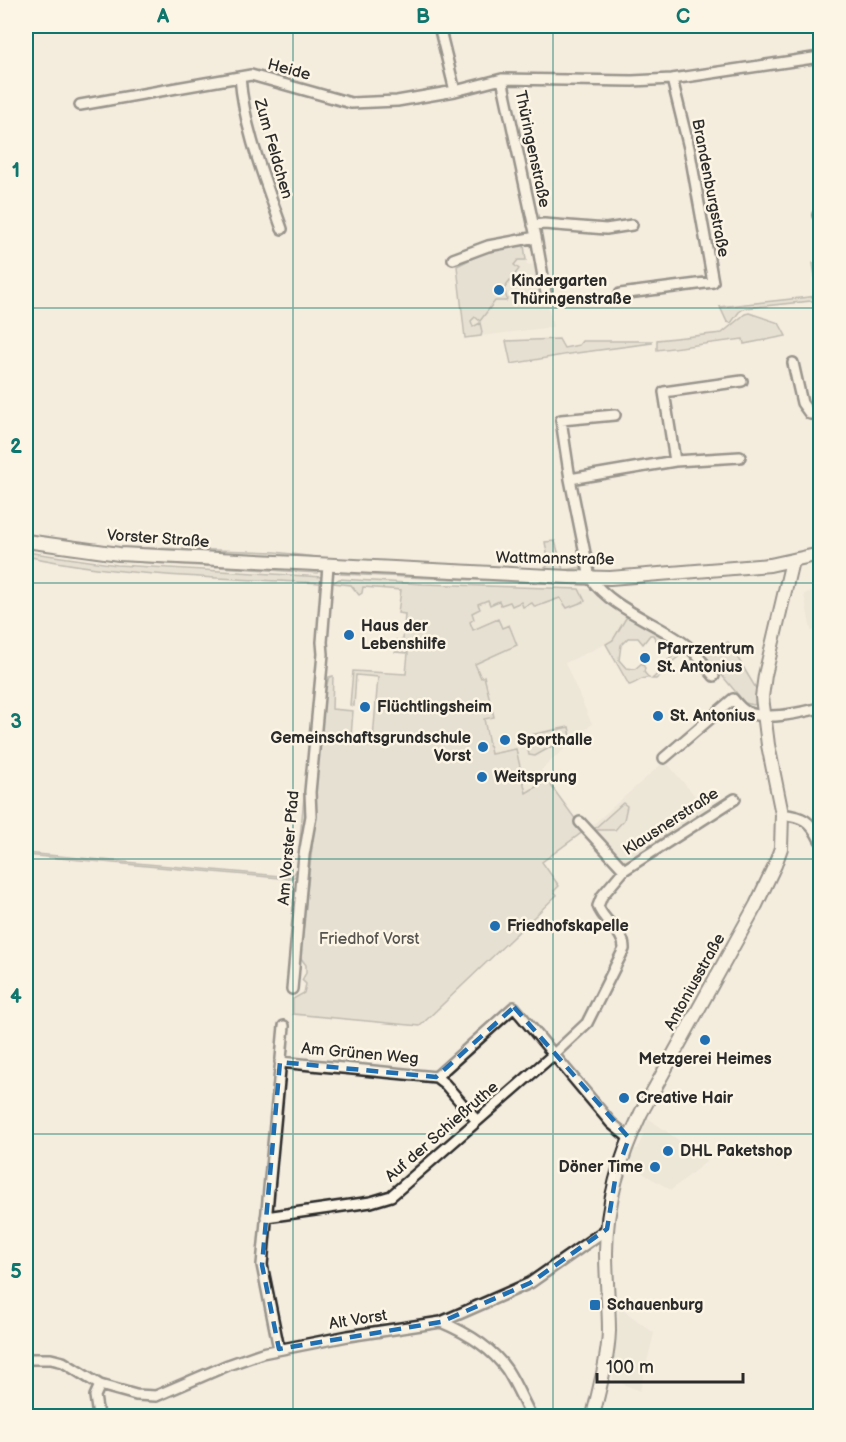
<svg xmlns="http://www.w3.org/2000/svg" width="846" height="1442" viewBox="0 0 846 1442" font-family="'Balsamiq Sans',sans-serif">
<rect width="100%" height="100%" fill="#f4edde"/>
<filter id="ink" filterUnits="userSpaceOnUse"><feTurbulence type="fractalNoise" baseFrequency=".0167" numOctaves="2"/><feDisplacementMap in="SourceGraphic" scale="12" xChannelSelector="R" yChannelSelector="G"/><feConvolveMatrix kernelMatrix="1 2 1 2 8 2 1 2 1" color-interpolation-filters="sRGB"/></filter>
<g filter="url(#ink)">
<path fill="#e5dfd0" d="M524,245l3,20 8,-1 4,33h7l7,30 -88,11 -8,-72 32,-16z
M414,584l176,5 41,28 -5,1 -14,23 -47,22 27,61 -51,46 6,10 -153,97z
M820,590v39l-9,2 -7,-37z
M665,761l42,49 -1,3 -76,51 -9,-4 -32,-32z
M648,1118l59,43 -36,29 -27,-16 -14,-12 4,-13h3l7,-15 -2,-2z
M619,1307l35,26 -14,58 -27,-11z"/>
<path fill="#d6d1c4" stroke="#807e78" stroke-width="1.5" d="M524,245l2,15h-8l-4,5 5,4 -15,20 3,10 -1,2h-11l-15,20 -5,-4 -4,4 2,6 7,-4 2,9 -1,4 -16,2 -8,-72 32,-16z
M820,261v39l-75,8 -6,4 -8,11 -4,-1 -7,-15 98,-11 -5,-33z
M749,313l30,10 7,13 -42,8 -1,-5 -86,11v-10l65,-7 23,-19z
M559,339l5,9 15,-3 3,-4h70v2l-83,11 -58,10 -5,-23z
M555,541l8,29 20,-3v6l-459,-24 -2,-2 153,5 57,7 211,11 6,-6 -4,-22z
M26,552l91,13 206,12 2,6 -18,225 -9,67 -8,4 -264,-24v-2l265,24 6,-7 20,-209 4,-78c-99,-5 -198,-6 -295,-27z
M121,559l195,12 1,2 -197,-12z
M342,572l222,11c6,-4 16,-2 22,2l-245,-11z
M339,579l84,5 156,5 6,12 -18,7 -7,-10 -25,9 -3,-4 -9,4 -2,-5 -9,4 -2,-4 -9,3 -2,-4 -9,4 -2,-5 -10,4 2,5 -8,4 2,6 -4,3 3,8 25,-11 4,9 7,-3 8,20 -42,19 6,14 3,-2 10,41 -10,2 7,35 25,-5 10,44 21,-13 37,51 -42,31 17,24 -5,5 3,4 -137,131 -127,-12v-15l11,-6 2,-9 -4,-4 4,-7v-8l-6,-8 16,-146h-1c-2,-42 3,-90 13,-131l1,-3 4,-1 -1,33 21,2 -2,26 22,2 5,-62 -22,-2 -2,31 -4,-1 3,-34 53,3 2,-21 -13,-1 1,-12h7l2,-26 -7,-1 3,-23 -38,-3 -1,6 -3,2 -8,-10 -18,-2z
M631,617l45,25 5,6 1,6 -15,12 1,4 -12,9h-4l11,-10 -1,-4 10,-8v-4l-7,-7 -4,2 -8,-13h-3l-7,9 -5,-6h-10l-7,7 -2,15 7,8 9,1 7,-6 3,5 -1,4 5,6c-7,-2 -13,6 -20,7l-23,-41 7,-4 13,-22z
M728,642l29,48 -2,14 -1,1 -9,-2 -41,-49z
M569,727l2,9 -8,8h-7l-21,12 -6,-1 -4,-19z
M623,803l4,3 -3,14 -9,10h-22z"/>
<g fill="none" stroke-linecap="round" stroke-linejoin="round">
<g stroke="#2b2b2b" stroke-width="14">
<path id="minor" d="M439,26l16,65 47,-12 130,2 40,-2 148,-22
M240,77c4,52 25,103 42,152
M502,79l34,158 10,56
M80,105l171,-30 100,28 46,-2 58,-10
M818,215h2
M533,225l11,-1 62,5 26,-4
M453,259l35,-13 48,-9
M620,294l93,-12 -24,-134 -17,-69
M793,363l9,40 8,11h10
M615,415l-54,5 9,59 20,99c24,32 64,43 96,67 11,8 19,21 28,31
M675,461l-11,-69 78,-11
M570,479l105,-18 65,-4
M664,758l69,-59c4,5 8,10 14,13 22,9 51,1 73,-4
M782,814c21,3 28,6 38,26
M624,870l111,-71
M292,989l12,-134 7,-39 -1,-24 13,-138 -1,-12 6,-76
M280,1062l156,15 9,7 32,37
M436,1077l78,-70 97,116 18,15
M266,1217l105,-15 20,-6 163,-142 33,-31 37,-74c1,-17 -21,-27 -26,-43l4,-10 22,-26 -44,-48
M441,1322c24,10 51,26 66,48 9,14 16,31 24,46
M279,1349l-17,-84 22,-239
M26,1359h25l12,3 37,23 36,10 20,1 72,-31 34,-12 86,-17 93,-14 89,-39 77,-54
M98,1416l-3,-20 5,-11"/>
</g>
<g stroke="#2b2b2b" stroke-width="16">
<path id="tertiary" d="M26,541l93,13 450,23 41,1 160,-13 50,-11
M593,1416c6,-27 15,-56 16,-85 0,-26 -3,-52 -3,-78 0,-51 14,-95 35,-140l115,-208 19,-40 6,-17 1,-34 -14,-69 -6,-48 3,-22 27,-114"/>
</g>
<use href="#minor" stroke="#fcf5e5" stroke-width="9"/>
<use href="#tertiary" stroke="#fcf5e5" stroke-width="12"/>
</g>
</g>
<path d="M0 0H846V1442H0ZM514,1007l115,131 -13,36 -9,55 -77,54 -89,39 -162,27 -17,-84 18,-203 156,15z" fill="#f4edde" fill-opacity=".55" fill-rule="evenodd"/>
<path fill="none" stroke="#1f6fb2" stroke-width="4.5" stroke-dasharray="12 8" stroke-linejoin="round" d="M514,1007l115,131 -13,36 -9,55 -77,54 -89,39 -162,27 -17,-84 18,-203 156,15z"/>
<path fill="none" stroke="#0f766e" stroke-width="1.5" stroke-opacity="0.55" d="M293,26v1390M553,26v1390M26,308h794M26,583h794M26,859h794M26,1134h794"/>
<g fill="#1f6fb2" stroke="#fcf5e5" stroke-width="2">
<circle cx="499" cy="290" r="6"/>
<circle cx="349" cy="635" r="6"/>
<circle cx="645" cy="658" r="6"/>
<circle cx="365" cy="707" r="6"/>
<circle cx="658" cy="716" r="6"/>
<circle cx="505" cy="740" r="6"/>
<circle cx="483" cy="747" r="6"/>
<circle cx="482" cy="777" r="6"/>
<circle cx="495" cy="926" r="6"/>
<circle cx="705" cy="1040" r="6"/>
<circle cx="624" cy="1098" r="6"/>
<circle cx="668" cy="1151" r="6"/>
<circle cx="655" cy="1167" r="6"/>
<rect x="589" y="1299" width="12" height="12" rx="3"/>
</g>
<g text-anchor="middle" dominant-baseline="central" stroke-width="5" stroke-linejoin="round" paint-order="stroke">
<g font-size="16" fill="#2b2b2b" stroke="#fcf5e5">
<text transform="translate(289 70) rotate(15)">Heide</text>
<text transform="translate(273 149) rotate(74)">Zum Feldchen</text>
<text transform="translate(532 149) rotate(78)">Thüringenstraße</text>
<text transform="translate(710 188) rotate(79)">Brandenburgstraße</text>
<text transform="translate(158 539) rotate(4)">Vorster Straße</text>
<text transform="translate(555 559) rotate(1)">Wattmannstraße</text>
<text transform="translate(671 822) rotate(-33)">Klausnerstraße</text>
<text transform="translate(289 848) rotate(-85)">Am Vorster Pfad</text>
<text transform="translate(695 982) rotate(-61)">Antoniusstraße</text>
<text transform="translate(360 1054) rotate(5)">Am Grünen Weg</text>
<text transform="translate(442 1132) rotate(-41)">Auf der Schießruthe</text>
<text transform="translate(358 1320) rotate(-9)">Alt Vorst</text>
</g>
<g font-size="16" font-weight="bold" fill="#2b2b2b" stroke="#fcf5e5" text-anchor="start">
<text x="511" y="281">Kindergarten<tspan x="511" dy="18">Thüringenstraße</tspan></text>
<text x="361" y="626">Haus der<tspan x="361" dy="18">Lebenshilfe</tspan></text>
<text x="657" y="649">Pfarrzentrum<tspan x="657" dy="18">St. Antonius</tspan></text>
<text x="377" y="707">Flüchtlingsheim</text>
<text x="670" y="716">St. Antonius</text>
<text x="471" y="738" text-anchor="end">Gemeinschaftsgrundschule<tspan x="471" dy="18">Vorst</tspan></text>
<text x="517" y="740">Sporthalle</text>
<text x="494" y="777">Weitsprung</text>
<text x="507" y="926">Friedhofskapelle</text>
<text x="705" y="1059" text-anchor="middle">Metzgerei Heimes</text>
<text x="636" y="1098">Creative Hair</text>
<text x="680" y="1151">DHL Paketshop</text>
<text x="643" y="1167" text-anchor="end">Döner Time</text>
<text x="607" y="1305">Schauenburg</text>
</g>
<g font-size="16" fill="#565451" stroke="#fcf5e5">
<text x="369" y="939">Friedhof Vorst</text>
</g>
</g>
<rect width="846" height="1442" fill="none" stroke="#fcf5e5" stroke-width="66"/>
<path d="M597 1373v9h146v-9" fill="none" stroke="#2b2b2b" stroke-width="3"/>
<text x="606" y="1373" font-size="18" fill="#2b2b2b" stroke="#fcf5e5" stroke-width="4.5" paint-order="stroke">100 m</text>
<rect x="33" y="33" width="780" height="1376" fill="none" stroke="#0f766e" stroke-width="2"/>
<g font-size="20" text-anchor="middle" font-weight="bold" fill="#0f766e">
<text x="163" y="23">A</text>
<text x="423" y="23">B</text>
<text x="683" y="23">C</text>
<text x="16" y="177">1</text>
<text x="16" y="453">2</text>
<text x="16" y="728">3</text>
<text x="16" y="1003">4</text>
<text x="16" y="1278">5</text>
</g>
</svg>
